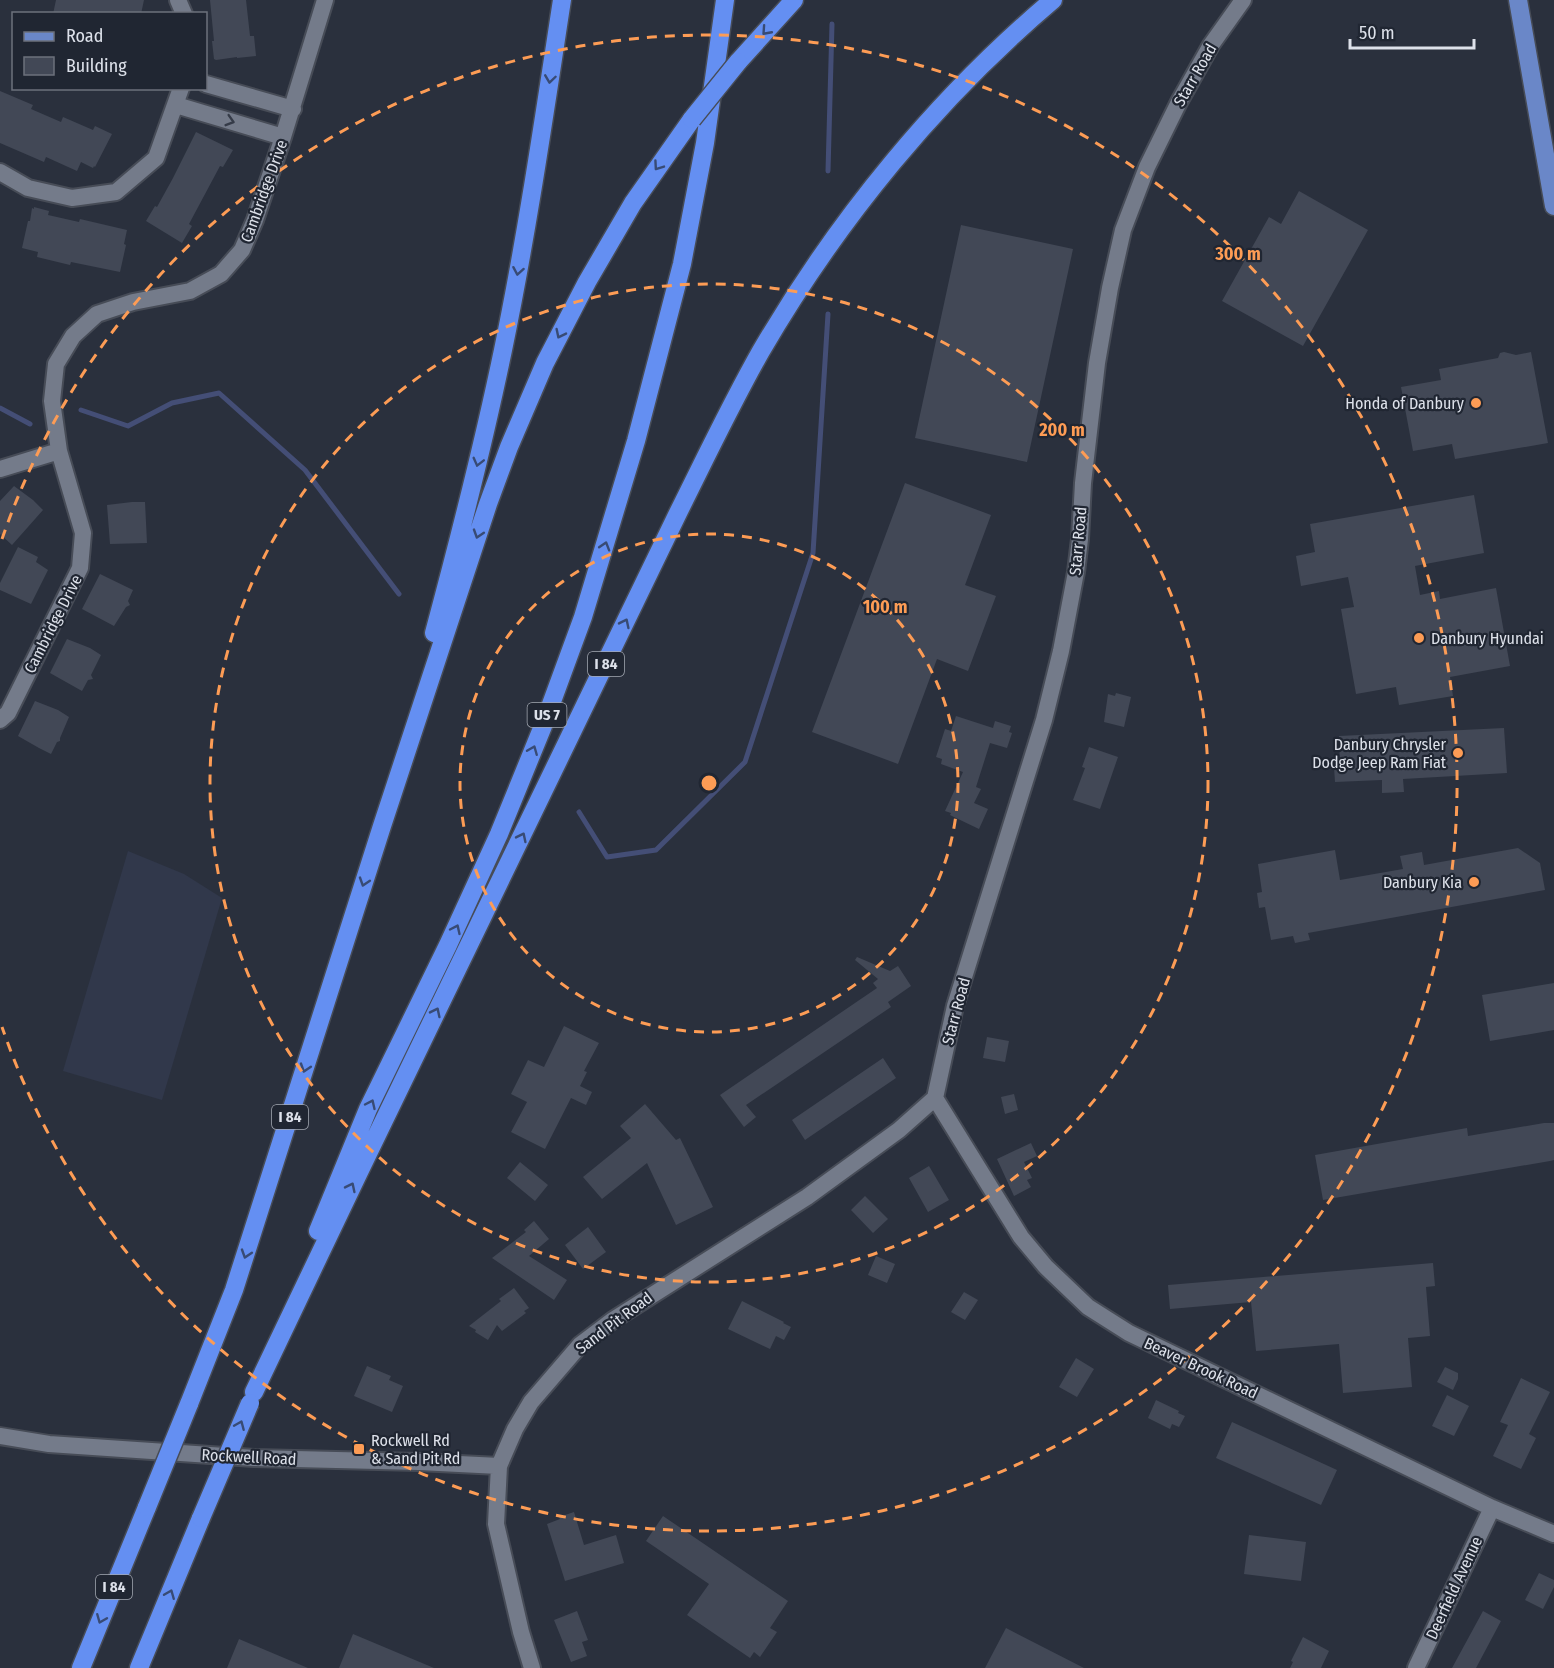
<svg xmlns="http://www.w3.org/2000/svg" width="1554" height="1668" viewBox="0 0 1554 1668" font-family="'Fira Sans Condensed',sans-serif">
<rect width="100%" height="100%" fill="#2a303d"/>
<path fill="#31384b" d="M128,851l56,23 38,24 -60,202 -99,-29z"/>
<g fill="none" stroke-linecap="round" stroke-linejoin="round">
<path stroke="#444e76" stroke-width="5" d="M828,171l4,-147
M0,408l30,16
M81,410l47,16 44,-23 47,-10 86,77 94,124
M579,812l28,45 49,-7 89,-88 68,-209 15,-239"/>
</g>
<path fill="#424856" d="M56,0h88l-3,14h-88z
M210,0h36l4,36h4l2,20 -19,2v-1l-21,3 -2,-1 -2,-18h2z
M0,91l33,14 -2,4 30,13 2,-5 30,13 2,-4 17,8 -17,33 -1,-1 -1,2 -12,-6 -4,9 -31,-14 -2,5 -44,-19z
M196,132l37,18 -10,17 -3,-1 -31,58 3,2 -10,17 -36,-22 9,-15 2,1 16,-29z
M1299,191l69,39 -65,116 -81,-45 47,-84 12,7z
M34,207l15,4 -1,4 31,7 1,-3 47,11 -3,14 2,1 -6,27 -49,-10 -1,3 -33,-8 1,-5 -16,-4 6,-27h2l2,-13 2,1z
M961,225l112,24 -46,213 -112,-24z
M1504,352l12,3 15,-3 17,91 -93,16 -3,-15 -39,7 -12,-64 40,-7 -2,-11 59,-11 2,-5z
M905,483l86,32 -26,70 31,11 -28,75 -31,-12 -39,105 -86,-32z
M14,486l19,14 10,10 -31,35 -12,-11v-33z
M1474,495l10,58 -69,13 5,29 19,-4 1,8 56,-11 14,78 -60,11 3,19 -54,9 -3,-18 -40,7 -15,-85 13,-2 -6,-30 -47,9 -5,-30 19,-4 -5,-28z
M132,502h13l2,41 -37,1 -3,-39z
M18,547l20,10 -2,5 12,8 -17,34 -31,-14v-7z
M100,574l33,16 -5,11 2,4 -4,2 -12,19 -32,-17z
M67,639l23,9 11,7 -10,20 2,4 -5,1 -6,11 -32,-18z
M1116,693l15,4 -7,30 -20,-5 4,-28 7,2z
M35,701l23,9 11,7 -9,21v3l-3,1 -6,12 -12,-6 -21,-12z
M956,716l37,12 2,-7 16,5 -2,6 3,1 -5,15 -17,-5 -14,44 5,2 -7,14 14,6 -9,20 -23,-11 -6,-3 1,-2 -6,-2 18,-39 -22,-8 1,-5 -6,-2 9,-28 6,2z
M1504,728l3,45 -104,6 1,13 -22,1v-13l-47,2 -1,-15 6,-1 -1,-30z
M1089,747l29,10 -18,52 -27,-9 12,-32 -3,-1z
M1518,848l22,15 5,27 -237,43 2,7 -15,3 -2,-7 -22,4 -6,-33 -6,1 -2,-15 5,-1 -4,-28 77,-14 5,30 63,-11 -3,-13 22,-4 2,13z
M857,957l33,14 8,-5 13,20 -23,16 3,5 -145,98 10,12 -12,10 -24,-32 157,-107 -4,-5 5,-4 -23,-19z
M1554,983v47l-64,11 -8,-46z
M564,1026l35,17 -15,28 3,1 -7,14 12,6 -6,13 -15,-7 -26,51 -34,-17 16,-30 -16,-8 17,-34 16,7z
M987,1037l22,4 -4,21 -22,-4z
M883,1058l13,20 -91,62 -13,-20z
M1014,1094l4,16 -13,4 -4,-17z
M645,1104l31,36 4,-2 33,69 -37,18 -29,-62 -45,36 -19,-22 48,-39 -11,-12z
M1544,1123h10v37l-4,1 -227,39 -8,-45 152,-27 1,8z
M1031,1143l6,13 -13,6 8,16 -5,2 4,7 -17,9 -17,-37z
M520,1162l28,23 -13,16 -28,-23z
M929,1166l20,34 -21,12 -19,-34z
M865,1196l23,23 -15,14 -22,-23z
M534,1221l15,18 -20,17 38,24 -13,20 -62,-42 34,-26 -2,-2z
M588,1227l18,25 -23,17 -18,-24z
M876,1256l19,8 -8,19 -19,-8z
M1433,1263l2,23 -9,1 4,49 -22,2 4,49 -69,6 -4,-49 -83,7 -5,-49 -81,7 -2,-24z
M514,1288l15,20 -5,3 2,2 -24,18 -5,-6 -9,15 -13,-8 1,-2 -7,-4 32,-25 -2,-2z
M964,1292l14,8 -13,20 -14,-8z
M742,1301l42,21 -1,1 8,4 -7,13 -8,-4 -6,13 -42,-20z
M1076,1358l18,11 -17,28 -18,-10z
M367,1366l24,10 -2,4 14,6 -11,26 -38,-16z
M1445,1367l13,6v6l-5,11 -16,-8z
M1521,1378l29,14 -21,42 7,4 -15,31 -28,-13 15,-31 -8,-3z
M1447,1395l22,11 -15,30 -22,-10z
M1156,1400l23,11 -1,2 7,3 -6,11 -7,-3 -2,5 -22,-11z
M1232,1422l105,48 -16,35 -105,-47z
M574,1512l10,33 32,-10 8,28 -59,18 -18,-57 13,-5 -1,-2z
M663,1516l125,85 -18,27 7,4 -17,25 -6,-5 -4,6 -63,-43 22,-31 -63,-43z
M1249,1535l57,7 -5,39 -57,-7z
M1539,1573l15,7v7l-11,22 -18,-9z
M577,1611l11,29 -6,2 5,14 -16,6 -17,-42z
M1483,1611l18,10 -25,47h-24z
M1006,1628l78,40h-99z
M353,1634l81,34h-95z
M1303,1637l26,14 -8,17h-31l3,-6 -2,-1z
M239,1639l69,29h-81z"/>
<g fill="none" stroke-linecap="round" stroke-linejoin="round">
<g stroke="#474c57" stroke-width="20">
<path id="minor" d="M178,0l6,14
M206,84l87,25
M176,105l107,32
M0,172l28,16 44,10 44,-6 40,-34 25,-70
M0,469l59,-18
M0,720l8,-7 72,-145 3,-35 -24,-82 -7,-50 4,-37 17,-28 24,-22 36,-12 57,-11 31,-17 21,-24 13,-30 28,-83 42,-137
M935,1098l20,-92 89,-286 17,-69 15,-79 4,-33 3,-56 14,-120 13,-75 13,-58 24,-63 32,-65 32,-57 32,-45
M935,1098l86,139 25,30 42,40 41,26 363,175 62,26
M0,1436l49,8 205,14 165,4 80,4
M532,1668l-11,-36 -25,-108 3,-58 16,-37 16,-27 49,-57 33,-25 194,-123 92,-67 36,-32
M1416,1668l76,-160"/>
</g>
<g stroke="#474c57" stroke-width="21">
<path id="primary" d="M1518,0l36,206"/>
</g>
<g stroke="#474c57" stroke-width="21">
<path id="motorway" d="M738,62l56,-62
M434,633c25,-93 49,-187 69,-283 24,-116 41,-233 59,-350
M318,1231l50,-122 80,-164 51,-111 44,-108 40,-109 53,-176 46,-177 23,-121 20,-143
M254,1392l105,-220 319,-659c27,-54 53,-109 83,-162 77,-132 176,-253 292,-351
M189,1404l45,-114 148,-464 106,-322 21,-57 36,-84 42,-81 46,-79 59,-84
M81,1668l66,-161
M139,1668l62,-150"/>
</g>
<use href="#minor" stroke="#747b8a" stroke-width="16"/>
<use href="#primary" stroke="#6a87c8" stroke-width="18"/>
<use href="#motorway" stroke="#648ff2" stroke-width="18"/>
<g stroke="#474c57" stroke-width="21" stroke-linecap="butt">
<path id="motorway-bridge" d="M692,119l46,-57
M147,1507l42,-103
M201,1518l49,-115"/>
</g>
<use href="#motorway-bridge" stroke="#648ff2" stroke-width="18"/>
</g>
<defs><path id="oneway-chevron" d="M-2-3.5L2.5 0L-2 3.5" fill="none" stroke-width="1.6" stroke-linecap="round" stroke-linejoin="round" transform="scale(1.5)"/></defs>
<g stroke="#384b75">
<use href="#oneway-chevron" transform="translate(766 31) rotate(132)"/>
<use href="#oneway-chevron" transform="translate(550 79) rotate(98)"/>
<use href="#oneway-chevron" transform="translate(658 166) rotate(125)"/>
<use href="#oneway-chevron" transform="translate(518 271) rotate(100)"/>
<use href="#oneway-chevron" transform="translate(560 334) rotate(116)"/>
<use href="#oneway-chevron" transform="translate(478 462) rotate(104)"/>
<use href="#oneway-chevron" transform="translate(478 534) rotate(108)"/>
<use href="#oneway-chevron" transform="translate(605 546) rotate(-73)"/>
<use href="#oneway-chevron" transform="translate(625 623) rotate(-64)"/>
<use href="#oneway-chevron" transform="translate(533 750) rotate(-68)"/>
<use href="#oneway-chevron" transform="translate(522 837) rotate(-64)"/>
<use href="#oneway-chevron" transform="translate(364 882) rotate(108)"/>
<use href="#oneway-chevron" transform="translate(456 929) rotate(-65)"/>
<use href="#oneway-chevron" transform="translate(436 1012) rotate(-64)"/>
<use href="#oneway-chevron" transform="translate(305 1068) rotate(108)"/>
<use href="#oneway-chevron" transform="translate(371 1104) rotate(-65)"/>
<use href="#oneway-chevron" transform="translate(351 1187) rotate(-64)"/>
<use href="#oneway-chevron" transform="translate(246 1254) rotate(108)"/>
<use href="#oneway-chevron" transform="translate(240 1425) rotate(-67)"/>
<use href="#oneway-chevron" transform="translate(170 1594) rotate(-68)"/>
<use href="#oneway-chevron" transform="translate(101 1619) rotate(112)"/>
</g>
<use stroke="#353b48" href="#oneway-chevron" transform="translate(230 121) rotate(17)"/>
<g fill="none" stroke="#fd9c55" stroke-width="3" stroke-dasharray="10 8">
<circle cx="709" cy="783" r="249"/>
<circle cx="709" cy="783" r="499"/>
<path d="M2 539A748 748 0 1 1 2 1027"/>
</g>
<g fill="#fd9c55" stroke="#202632" stroke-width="2">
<circle cx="1476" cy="403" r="6"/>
<circle cx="1419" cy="638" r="6"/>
<circle cx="1458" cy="753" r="6"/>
<circle cx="1474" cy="882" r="6"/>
<rect x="353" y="1443" width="12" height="12" rx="3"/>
</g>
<g text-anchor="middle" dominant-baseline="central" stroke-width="4.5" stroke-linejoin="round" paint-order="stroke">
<g fill="#202632" stroke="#a4a9b3" stroke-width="1.5">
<rect x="588" y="652" width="36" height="24" rx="4.5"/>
<rect x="527.5" y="703" width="39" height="24" rx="4.5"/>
<rect x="272" y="1105" width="36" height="24" rx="4.5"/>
<rect x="96" y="1575" width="36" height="24" rx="4.5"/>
</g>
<g font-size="15" font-weight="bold" fill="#dde1ea">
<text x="606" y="664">I 84</text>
<text x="547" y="715">US 7</text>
<text x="290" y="1117">I 84</text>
<text x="114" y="1587">I 84</text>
</g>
<g font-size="16" fill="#dde1ea" stroke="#202632">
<text transform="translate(1195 75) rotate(-60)">Starr Road</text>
<text transform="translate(264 191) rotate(-70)">Cambridge Drive</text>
<text transform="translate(1078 541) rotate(-85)">Starr Road</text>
<text transform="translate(53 624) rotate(-63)">Cambridge Drive</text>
<text transform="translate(956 1011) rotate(-75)">Starr Road</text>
<text transform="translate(614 1323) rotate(-37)">Sand Pit Road</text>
<text transform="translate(1201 1368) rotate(25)">Beaver Brook Road</text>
<text transform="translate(249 1457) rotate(3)">Rockwell Road</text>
<text transform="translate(1454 1588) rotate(-65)">Deerfield Avenue</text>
</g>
<g font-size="16" fill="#dde1ea" stroke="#202632" text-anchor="end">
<text x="1464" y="403">Honda of Danbury</text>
<text x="1431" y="638" text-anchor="start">Danbury Hyundai</text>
<text x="1446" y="744">Danbury Chrysler<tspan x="1446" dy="18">Dodge Jeep Ram Fiat</tspan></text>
<text x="1462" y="882">Danbury Kia</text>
<text x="371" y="1440" text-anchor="start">Rockwell Rd<tspan x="371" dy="18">&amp; Sand Pit Rd</tspan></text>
</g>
</g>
<circle cx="709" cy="783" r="9" fill="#fd9c55" stroke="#202632" stroke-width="3"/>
<g font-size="18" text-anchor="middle" font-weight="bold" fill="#fd9c55" stroke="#202632" stroke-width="4.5" stroke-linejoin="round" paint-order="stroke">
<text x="1238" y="260">300 m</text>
<text x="1062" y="436">200 m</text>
<text x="885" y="613">100 m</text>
</g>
<rect x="12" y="12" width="195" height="78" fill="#202632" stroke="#6c717c" stroke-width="1.5"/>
<rect x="24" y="32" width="30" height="9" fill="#6a87c8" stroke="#6c717c" stroke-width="1.5"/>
<text x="66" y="42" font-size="18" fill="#dde1ea">Road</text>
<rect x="24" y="57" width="30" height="18" fill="#424856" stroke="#6c717c" stroke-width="1.5"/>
<text x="66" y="72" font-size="18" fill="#dde1ea">Building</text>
<path d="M1350 39v9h124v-9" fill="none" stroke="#dde1ea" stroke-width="3"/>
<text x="1359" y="39" font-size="18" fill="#dde1ea" stroke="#202632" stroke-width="4.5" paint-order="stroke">50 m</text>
</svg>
